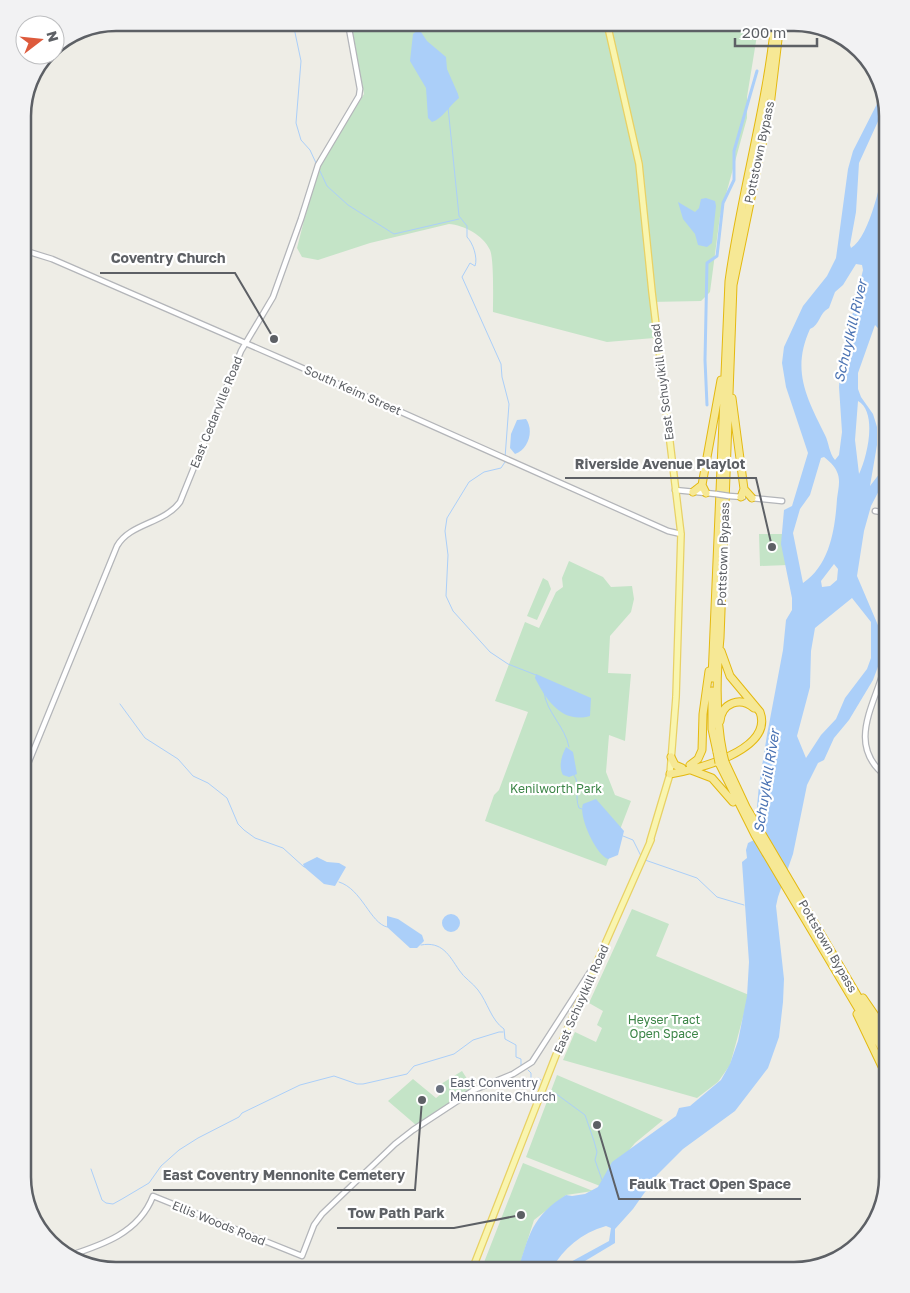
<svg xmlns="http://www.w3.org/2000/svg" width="910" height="1293" viewBox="0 0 910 1293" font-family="'Golos Text',sans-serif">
<rect width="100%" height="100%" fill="#eeede6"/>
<path fill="#c4e4c7" d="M351,23h408l-12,74v21l-27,98 -10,76 -9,9 -51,1 4,36 -47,4 -114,-30c0,-13 1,-53 -3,-62 -7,-15 -26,-25 -41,-26l-79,19 -52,17 -16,-3 -5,-9 16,-63 10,-24 41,-67z
M759,534h23l6,31 -28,1z
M569,561l34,16 8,10 21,-1 2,13 -3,13 -21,24 -2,37 23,1 -6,67 -16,-6 -3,37 9,23 16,6 -25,65 -121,-45 9,-26 5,-5 29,-78 -33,-11 30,-79 14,6 17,-36 7,-5 -1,-9z
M543,578l5,3 3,8 -14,31 -10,-4z
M632,909l37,15 -13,32 93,39 -19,70 -12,17 -21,16 -134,-38 12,-28 21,10 6,-14 -5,-3 6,-14 -14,-8z
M462,1071l11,17 -57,37 -28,-24 25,-22 23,19 9,-7 -4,-7z
M557,1075l106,45 -28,23 -35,43 -74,-29z
M523,1163l70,28 -27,4 -32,25 -16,50h-37z"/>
<path fill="#abcff9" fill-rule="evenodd" d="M419,29l8,12 19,16 1,12 11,25 1,4c-9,7 -17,21 -27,24l-4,-4 -2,-30 -16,-27 3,-27z
M882,94l3,12 -26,57 -3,49 -6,33 1,3c20,-12 31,-73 36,-95v132l-4,31 4,11v11l-12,-13 -17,48v16l3,8 12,17 4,13v18l-7,41 13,-17 4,-28v34l-16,31 -7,25 -7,45 23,54 2,26 -9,24 -24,40 -15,18 -10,22 -6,3 -11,22 -14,69 -15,43 -2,9 8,73 -1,23 -4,35 -11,31 -33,43 -52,38 -26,26 -24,34 -18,20v14l-45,27h-14l53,-29 2,-13 -5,-2c-25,7 -42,22 -55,44h-33c11,-35 14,-54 48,-75l6,1 13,-2 13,-7 14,-25 64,-46 3,-8 11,-2 31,-26 9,-16 8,-23 9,-45 2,-34 -7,-100 5,-4 -1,-8 2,-7 6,-3 5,-55 8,-50 16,-85 3,-30 6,-10v-12l-11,-54 3,-34 8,-4 16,-53 -22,-66 -4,-24 2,-16 19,-41 24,-30 9,-18 12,-89 5,-18zM856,264l6,1 1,5 -22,92 -2,25 3,45 -3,23 -4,5c-6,-7 -6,-17 -10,-25 -18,-37 -34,-64 -15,-106 10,-4 9,-16 19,-21l6,-16 8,-7zM858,401c20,11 9,57 1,73l-4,-34zM824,457c5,4 11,9 13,15 4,8 1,18 0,27 -2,30 -7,66 -34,84l-10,-50 7,-24 10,-14 11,-37zM834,564l4,5 -1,11 -7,6 -8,1 -1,-6zM852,598l19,24v36l-4,11 -22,29 -9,21 -15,16 -15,23 -9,-22 13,-49 1,-36 4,-23z
M706,198l9,3 1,5 -4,37 -5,4 -9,-2 -3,-11 -12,-15 -5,-17 17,10 4,-4 2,-9z
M526,419c8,11 3,30 -11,35l-5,-6 1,-14 6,-14z
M536,674l55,24 -1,18c-29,8 -44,-17 -55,-38z
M566,747l7,5 4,22 -8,3 -6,-2c-5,-9 -1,-20 3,-28z
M596,799l28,32 -6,24 -10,4c-12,-4 -30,-43 -25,-55z
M317,857l10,5 12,1 7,4 -11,19 -11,-2 -20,-17 -1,-3z
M442 923a9 9 0 1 1 18 0a9 9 0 1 1-18 0Z
M387,916l11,3 24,16 2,6 -7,7h-7l-23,-21z"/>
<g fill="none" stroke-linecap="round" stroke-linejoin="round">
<path stroke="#abcff9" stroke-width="1" d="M293,23l8,38 -5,62 5,17 9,10 6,13
M417,23l2,6
M448,107l11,109 8,10v11c6,6 11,21 8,29l-5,-3 -8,14 39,87 1,13 7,27 -4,54
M319,169l8,17 21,19 46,29 65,-15
M505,462l-4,6 -17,4 -15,10 -22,36 -2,13 3,24 -2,41 7,15 37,41 18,12 28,11
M544,692c2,20 21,34 25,55
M120,704l25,34 33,21 15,17 15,7 19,15 11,26 6,6 11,8 28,10 21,19
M574,775c7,11 0,21 5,33l3,1
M623,836l10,4 9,18
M645,860l52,18 20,19 27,8
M339,882c23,7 31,41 48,45
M421,945c21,-4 28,10 38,25 5,8 14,13 19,20 10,13 13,30 26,39l1,10 11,6v12l5,2v6
M528,1070l3,3v6l2,2 5,-3 3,2
M555,1093l30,22 9,26 3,11 -2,8 7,20
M91,1169l11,31 4,3 7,1 9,-5 27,-16 12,-17 18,-16 19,-12 41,-21 3,-4 58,-28 34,-9 23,8h6l44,-10 7,-8 40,-12 19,-14 26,-8h4"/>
<path stroke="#abcff9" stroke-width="3" d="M707,405l-2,-45 2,-97 10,-7 6,-53 11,-23v-29l23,-80"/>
<g stroke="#b3b5b9" stroke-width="7">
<path id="minor" d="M23,250l29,9 237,103 379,169 13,3
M675,490l41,4
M729,496l14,1
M751,498l31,3
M875,511l12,2
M887,624l-5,-43 5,-54
M23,776l94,-230c13,-23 47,-22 63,-44l61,-151 32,-54 28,-78 17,-54 41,-69 1,-7 -12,-66
M887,777c-47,-35 -4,-82 0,-123
M68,1256c34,-11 71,-23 85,-60l149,60 12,-31 8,-11 73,-70 18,-14 61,-40 39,-16 19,-12 60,-93"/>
</g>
<g stroke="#e8d165" stroke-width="8">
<path id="major" d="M607,23l32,141 13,128 29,242 -5,163 -6,77 -20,67
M472,1270l84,-215 95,-215"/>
</g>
<g stroke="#e4b910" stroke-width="9">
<path id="highway" d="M732,398l12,91 -3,8
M744,489l8,9
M693,492l9,-7
M706,493l-4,-8 19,-105
M712,678l17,-397c12,-87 37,-171 46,-258
M712,691v38l5,23
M720,721c2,-18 20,-25 34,-13
M723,754c-8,-39 -7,-77 -3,-116l13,-353 37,-179 10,-83
M671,757l4,8 7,3
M725,762l21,45 141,239
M719,763l36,72 132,222
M690,765l8,-6 4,-9 1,-36 6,-43
M691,770l21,8 21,24
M670,774c26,-4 104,-24 90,-62l-30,-36 -9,-25
M863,998l24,35
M857,1014l30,63"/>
</g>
<use href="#minor" stroke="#fff" stroke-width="4.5"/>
<use href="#major" stroke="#f9f5af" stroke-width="5.5"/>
<use href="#highway" stroke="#f6e895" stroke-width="7"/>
<g stroke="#b3b5b9" stroke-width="7" stroke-linecap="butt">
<path id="minor-bridge" d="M716,494l13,2"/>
</g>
<g stroke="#e4b910" stroke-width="9" stroke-linecap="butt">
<path id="highway-bridge" d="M717,752l2,11
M723,754l2,8"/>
</g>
<use href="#minor-bridge" stroke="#fff" stroke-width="4.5"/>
<use href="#highway-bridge" stroke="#f6e895" stroke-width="7"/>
</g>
<circle fill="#6b7280" stroke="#fff" stroke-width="2" cx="440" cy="1089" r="5"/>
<g text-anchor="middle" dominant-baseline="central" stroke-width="4.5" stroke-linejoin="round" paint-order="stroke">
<g font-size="12" fill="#5d6065" stroke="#fff">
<text transform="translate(759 152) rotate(-78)">Pottstown Bypass</text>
<text transform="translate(662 382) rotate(-97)">East Schuylkill Road</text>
<text transform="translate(353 390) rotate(24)">South Keim Street</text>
<text transform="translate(216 412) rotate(-68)">East Cedarville Road</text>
<text transform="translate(723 554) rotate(-88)">Pottstown Bypass</text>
<text transform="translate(828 946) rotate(60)">Pottstown Bypass</text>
<text transform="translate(581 999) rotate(-66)">East Schuylkill Road</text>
<text transform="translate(219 1223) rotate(22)">Ellis Woods Road</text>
</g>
<g font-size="12" fill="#3c8547" stroke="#fff">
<text x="556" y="788">Kenilworth Park</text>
<text x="664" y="1019">Heyser Tract<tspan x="664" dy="14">Open Space</tspan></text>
</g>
<g font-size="12" fill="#5b616d" stroke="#fff" text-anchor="start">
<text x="450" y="1082">East Conventry<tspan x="450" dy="14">Mennonite Church</tspan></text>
</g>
<g font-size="14" font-style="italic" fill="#4b73b3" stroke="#fff">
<text transform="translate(850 331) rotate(-77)">Schuylkill River</text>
<text transform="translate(766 781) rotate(-81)">Schuylkill River</text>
</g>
</g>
<path d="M0 0H910V1293H0ZM116 31H794A85 85 0 0 1 879 116V1177A85 85 0 0 1 794 1262H116A85 85 0 0 1 31 1177V116A85 85 0 0 1 116 31Z" fill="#f2f2f3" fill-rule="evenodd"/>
<path fill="none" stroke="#5d6065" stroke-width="2.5" d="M116 31H794A85 85 0 0 1 879 116V1177A85 85 0 0 1 794 1262H116A85 85 0 0 1 31 1177V116A85 85 0 0 1 116 31Z"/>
<path fill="none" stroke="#5d6065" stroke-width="2" d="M274 339L235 273H100M772 547L756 478H565M422 1100L415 1190H153M597 1125L619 1199H801M521 1215L454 1228H337"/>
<g fill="#5d6065" stroke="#fff" stroke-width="2">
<circle cx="274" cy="339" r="5"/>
<circle cx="772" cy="547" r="5"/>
<circle cx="422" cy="1100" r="5"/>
<circle cx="597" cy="1125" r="5"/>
<circle cx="521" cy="1215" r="5"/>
</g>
<g font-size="14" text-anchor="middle" font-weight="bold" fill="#5d6065" stroke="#fff" stroke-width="4.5" stroke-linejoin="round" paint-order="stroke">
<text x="168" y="263">Coventry Church</text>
<text x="660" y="469">Riverside Avenue Playlot</text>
<text x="284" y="1180">East Coventry Mennonite Cemetery</text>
<text x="710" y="1189">Faulk Tract Open Space</text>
<text x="396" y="1218">Tow Path Park</text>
</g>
<g transform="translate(40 40) rotate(74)"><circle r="24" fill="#ffffff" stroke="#bebfc1"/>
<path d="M0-4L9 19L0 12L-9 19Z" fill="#dd5a3c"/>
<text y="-8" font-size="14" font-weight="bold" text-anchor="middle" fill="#5d6065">N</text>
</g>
<path d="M735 38v8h82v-8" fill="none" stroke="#5d6065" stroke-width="2.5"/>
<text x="742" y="38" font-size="15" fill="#5d6065" stroke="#ffffff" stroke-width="4" paint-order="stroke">200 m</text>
</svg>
